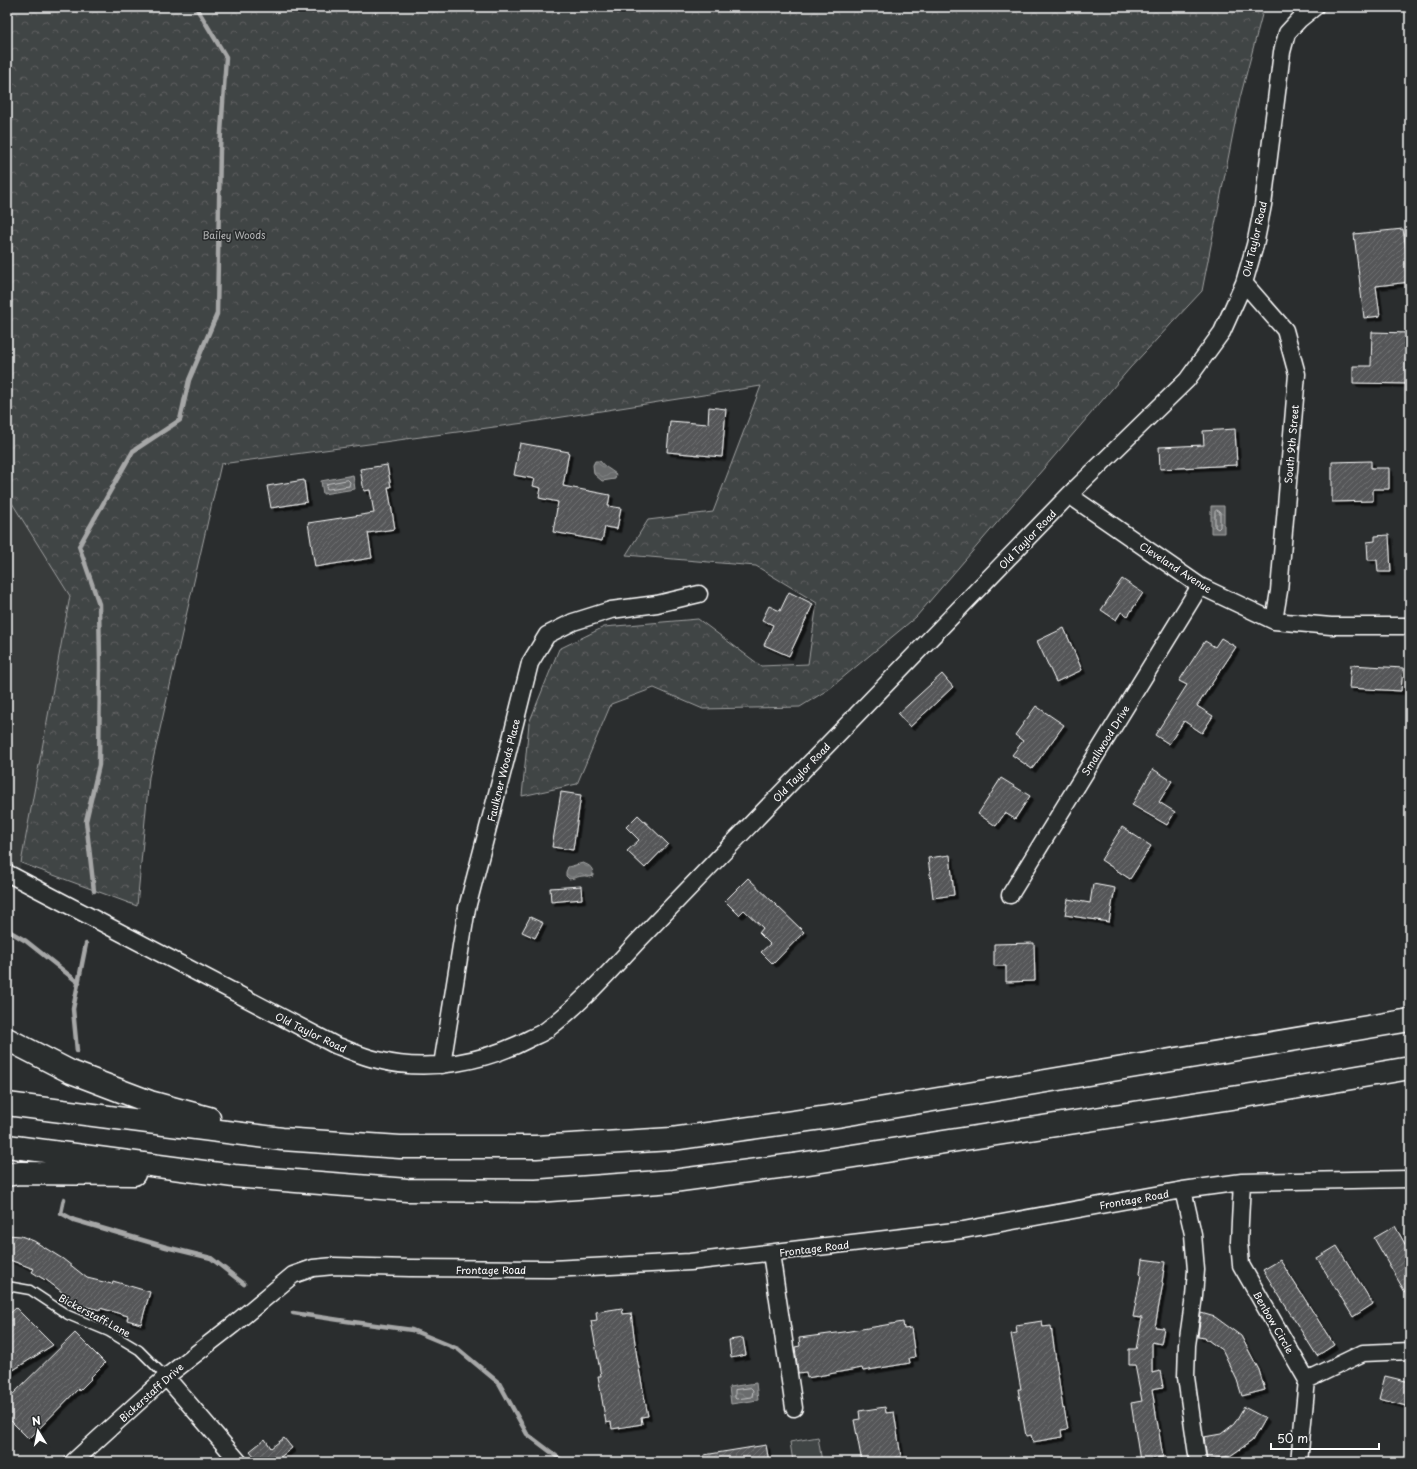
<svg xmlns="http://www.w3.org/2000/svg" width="1417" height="1469" viewBox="0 0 1417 1469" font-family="'Playpen Sans',sans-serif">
<defs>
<pattern id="forest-crowns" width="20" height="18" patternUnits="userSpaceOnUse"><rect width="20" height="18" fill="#414445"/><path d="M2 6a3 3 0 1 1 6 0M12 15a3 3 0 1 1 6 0" fill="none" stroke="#5e6061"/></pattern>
<pattern id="water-waves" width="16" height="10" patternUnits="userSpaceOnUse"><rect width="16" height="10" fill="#6a6c6d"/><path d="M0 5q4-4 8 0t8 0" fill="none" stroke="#808283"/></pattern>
<pattern id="building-hatch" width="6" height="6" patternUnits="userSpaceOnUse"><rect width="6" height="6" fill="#555758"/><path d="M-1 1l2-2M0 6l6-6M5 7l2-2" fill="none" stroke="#6e7071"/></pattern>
<filter id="shadow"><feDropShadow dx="3.5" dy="3.5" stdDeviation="0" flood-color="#0009"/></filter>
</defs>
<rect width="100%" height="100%" fill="#2a2d2e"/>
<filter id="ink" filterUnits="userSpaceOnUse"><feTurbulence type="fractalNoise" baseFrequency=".025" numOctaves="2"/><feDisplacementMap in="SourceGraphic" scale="8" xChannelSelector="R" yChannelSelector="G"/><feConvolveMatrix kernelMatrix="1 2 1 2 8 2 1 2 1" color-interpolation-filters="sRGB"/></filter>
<g filter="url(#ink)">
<path fill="#373a3b" d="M7,495l63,101 -54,293 -9,-1z"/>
<path fill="url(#forest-crowns)" stroke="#a0a2a2" d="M7,7h1257l-24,91 -38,193 -72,77 -214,249 -87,72 -29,18 -97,2 -49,-21 -43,16 -34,80 -55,12 7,-73 30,-74 45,-22 94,-8 63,47 47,-2 9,-61 -61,-37 -130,-11 22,-35 65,-8 48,-126 -237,37 -303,41 -72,313 -12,129 -116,-43 49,-267 -63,-101z"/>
<path fill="#414445" stroke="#a0a2a2" d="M818,1437l4,25h-29l-3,-20z"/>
<path fill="url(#water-waves)" stroke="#a6a7a7" d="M595,461h5c4,6 10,8 16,13l-1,5 -13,2 -8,-7 -1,-9z
M353,475l2,14 -32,5 -2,-13z
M1211,506h13v27h-13z
M583,863c8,3 10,5 10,13l-3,1c-8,-3 -13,1 -21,2l-3,-3v-4l2,-5z
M756,1383l2,17 -27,4 -2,-17z"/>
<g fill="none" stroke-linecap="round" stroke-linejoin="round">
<path stroke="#c3c4c5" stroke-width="1" d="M348,480l2,2 -1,4 -21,3 -2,-1 1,-4z
M1217,510l3,2v15l-2,2 -3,-2v-15z
M751,1388l2,2 -1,7 -16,2 -1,-1v-8z"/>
<path stroke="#a6a7a7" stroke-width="4.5" d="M94,891l-8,-70 13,-56 1,-102 -1,-59 -20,-58 54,-95 47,-31 9,-40 28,-66 3,-166 6,-91 -30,-50
M7,930l19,11 53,42
M77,1051l-4,-42 13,-65
M64,1199l-3,14 13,7 92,27 45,11 33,26
M293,1313l53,8 66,9 46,19 41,34 28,51 37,28"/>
</g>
<path fill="url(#building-hatch)" stroke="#fff" filter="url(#shadow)" d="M1403,229l4,26h3v27l-34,4 4,30 -16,2 -10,-84z
M1372,332l37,1 -1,30h2v21l-57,-1v-17h18z
M709,407l17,2 -4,48 -55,-5 3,-31 38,3z
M1235,429l2,36 -77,4 -1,-22 45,-2 -1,-14z
M520,443l49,9 -6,34 47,9 -2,11 13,2 -4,21 -12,-2 -3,14 -49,-9 5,-30 -19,-4 2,-10 -8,-2 2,-7 -21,-4z
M1371,461v7h18v21h-16v12l-41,1v-40z
M387,465l4,22h-3l7,42 -27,4 4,25 -57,9 -7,-44 66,-10 -4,-23 -6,1 -4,-22z
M304,480l3,22 -36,6 -4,-22z
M1389,535l2,37h-13l-1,-12h-9l-1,-18 8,-1v-5z
M1122,579l21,14 -15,23 -7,-4 -5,8 -15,-10z
M789,592l24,12 -24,52 -25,-11 9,-20 -11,-5 7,-14 11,5z
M1064,628l18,42 -26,12 -19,-41z
M1221,638l15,9 -39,59 16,10 -11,17 -18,-12 -15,23 -14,-9 32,-50 -8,-4 26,-40 10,6z
M1351,665l52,3 -2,23 -52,-3z
M942,674l11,13 -43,40 -12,-13z
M1036,706l28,19 -32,44 -20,-14 11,-14 -8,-6z
M1153,769l19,12 -13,21 16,10 -8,13 -35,-20z
M1001,778l29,18 -15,23 -10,-6 -9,13 -18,-12z
M561,792l20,3 -8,55 -21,-3z
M638,815l30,29 -23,24 -18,-17 12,-11 -13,-13z
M1122,827l29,19 -21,33 -29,-19z
M950,855l4,40 -21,3 -5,-40z
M748,878l56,54 -31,32 -12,-12 9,-8 -11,-11 4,-5 -19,-18 -5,5 -14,-14z
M1093,884l22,4 -6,34 -44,-7 3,-16 22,4z
M581,886l1,13 -31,3 -1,-14z
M530,917l13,6 -8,15 -13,-6z
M1034,943l1,38 -29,1v-16h-12v-22z
M1395,1226l15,27v48l-36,-63z
M7,1235l14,1 13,5 29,18 24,19 25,6 1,-3 37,11 -9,32 -14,-4 1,-4 -28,-8v2l-21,-5 -34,-26v1l-13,-8 2,-3 -27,-10z
M1337,1246l36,58 -20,13 -36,-59z
M1142,1259l23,3 -3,20 1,1 -8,44 9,1 -3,16 -9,-2v31l8,-2 3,16 -11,2 11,68 -23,4 -9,-58 11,-2 -7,-36h-6v-16h7l6,-31 -9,-1 8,-42 -1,-1z
M1280,1260l54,85 -17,11 -54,-86z
M16,1308l37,37 -46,29v-58z
M622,1308l1,6 8,-1 6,45 11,58 -7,1 1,7 -30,5 -1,-7 -5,1 -8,-47h3l-10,-55 6,-1 -1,-8z
M1201,1313l14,4 26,19 18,34 6,20 -23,6 -5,-16 -14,-29 -18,-13 -7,-1z
M1042,1321l1,6 8,-1 12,83 1,-1 4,21 -7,1 1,7 -29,5 -2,-7 -5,1 -8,-47h3l-10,-55 6,-1 -1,-8z
M903,1322l1,7 7,-1 4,29 -6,1 1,5 -47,8 -1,-3 -55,10 -1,-6 -8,1 -3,-26 5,-1 -1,-8 45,-6z
M75,1333l30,30 -15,15 1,1 -12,12 -1,-2 -49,50 -22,-22v-17z
M743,1338l3,17 -15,3 -2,-18z
M1385,1376l25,6v25l-31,-8z
M885,1407l1,6 8,-1 7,45 -7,1 1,4h-33l-8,-42 6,-1 -1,-8z
M1244,1407l21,11 -13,23 -22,15 -23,4 -3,-23 17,-3 13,-10z
M284,1438l8,10 -18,14h-15l-9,-11 15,-12 6,9z
M766,1445l3,17h-65v-7z"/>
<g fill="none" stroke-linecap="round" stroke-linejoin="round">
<g stroke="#fff" stroke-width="11">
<path id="lane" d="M7,1286l23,4 38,25 41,17 30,18 27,27"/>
</g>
<g stroke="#fff" stroke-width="19">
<path id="street" d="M1244,283l41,47 12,44 -18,217 -5,30
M1069,495l131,91 74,35 57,5h79
M7,873l328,172c14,5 28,12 43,15 50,13 108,2 153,-22 6,-3 13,-5 18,-10 33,-25 61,-57 89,-87l431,-446 118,-115 35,-48 22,-49 11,-38 8,-40 19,-153 5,-19 12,-13 16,-13
M1010,895l190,-309
M442,1065l25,-157 40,-153 23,-92 17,-28 26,-13 38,-12 46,-6 42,-10
M1242,1182l-3,60 2,23 66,115 -8,82
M1183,1190l10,44 3,36 -2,26 -7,49 -1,32 12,85
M771,1253l23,155
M166,1377l73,85
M1307,1380l56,-27 47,-2
M73,1462l93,-85 67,-52 60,-50 20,-7 21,-2 76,2 141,1 139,-7 273,-32 220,-40 59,-8 168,-3"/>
</g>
<g stroke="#fff" stroke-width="25">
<path id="highway" d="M7,1039l64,33 79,30 59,16
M7,1104l275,35 118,8h136l136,-8 171,-24 567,-95
M7,1146l227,30 173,14 129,1 137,-10 128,-17 463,-71 146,-25
M7,1175l12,-2 115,1"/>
</g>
<use href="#lane" stroke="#2a2d2e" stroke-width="8"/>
<use href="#street" stroke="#2a2d2e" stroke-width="16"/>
<use href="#highway" stroke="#2a2d2e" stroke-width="22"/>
</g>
</g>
<g text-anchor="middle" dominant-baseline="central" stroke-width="3.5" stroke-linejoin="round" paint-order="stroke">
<g font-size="10" fill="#b3b4b5" stroke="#2a2d2e">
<text x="234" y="234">Bailey Woods</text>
</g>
<g font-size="10" fill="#fff" stroke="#2a2d2e">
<text transform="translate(1254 239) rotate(-77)">Old Taylor Road</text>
<text transform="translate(1291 444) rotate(-85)">South 9th Street</text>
<text transform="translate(1027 539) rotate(-46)">Old Taylor Road</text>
<text transform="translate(1176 567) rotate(33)">Cleveland Avenue</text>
<text transform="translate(1105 740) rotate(-58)">Smallwood Drive</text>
<text transform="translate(503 770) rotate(-76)">Faulkner Woods Place</text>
<text transform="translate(801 772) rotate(-46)">Old Taylor Road</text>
<text transform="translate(311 1032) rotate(26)">Old Taylor Road</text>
<text transform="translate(1134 1199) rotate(-10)">Frontage Road</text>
<text transform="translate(814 1248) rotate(-7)">Frontage Road</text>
<text x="491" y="1269">Frontage Road</text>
<text transform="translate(95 1315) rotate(28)">Bickerstaff Lane</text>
<text transform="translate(1274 1322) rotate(60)">Benbow Circle</text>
<text transform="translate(151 1392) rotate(-42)">Bickerstaff Drive</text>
</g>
</g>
<rect width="1417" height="1469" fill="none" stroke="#2a2d2e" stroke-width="24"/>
<rect x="12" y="12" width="1393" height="1445" fill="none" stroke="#fff" stroke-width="1.5" filter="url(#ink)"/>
<g transform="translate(38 1431) rotate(350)" stroke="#2a2d2e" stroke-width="3" paint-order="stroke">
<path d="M0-3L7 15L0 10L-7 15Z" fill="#ffffff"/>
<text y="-6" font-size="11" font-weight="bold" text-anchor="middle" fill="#ffffff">N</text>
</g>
<path d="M1271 1443v6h108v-6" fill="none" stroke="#ffffff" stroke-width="2"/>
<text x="1277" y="1443" font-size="12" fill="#ffffff" stroke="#2a2d2e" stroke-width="3" paint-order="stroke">50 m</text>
</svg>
